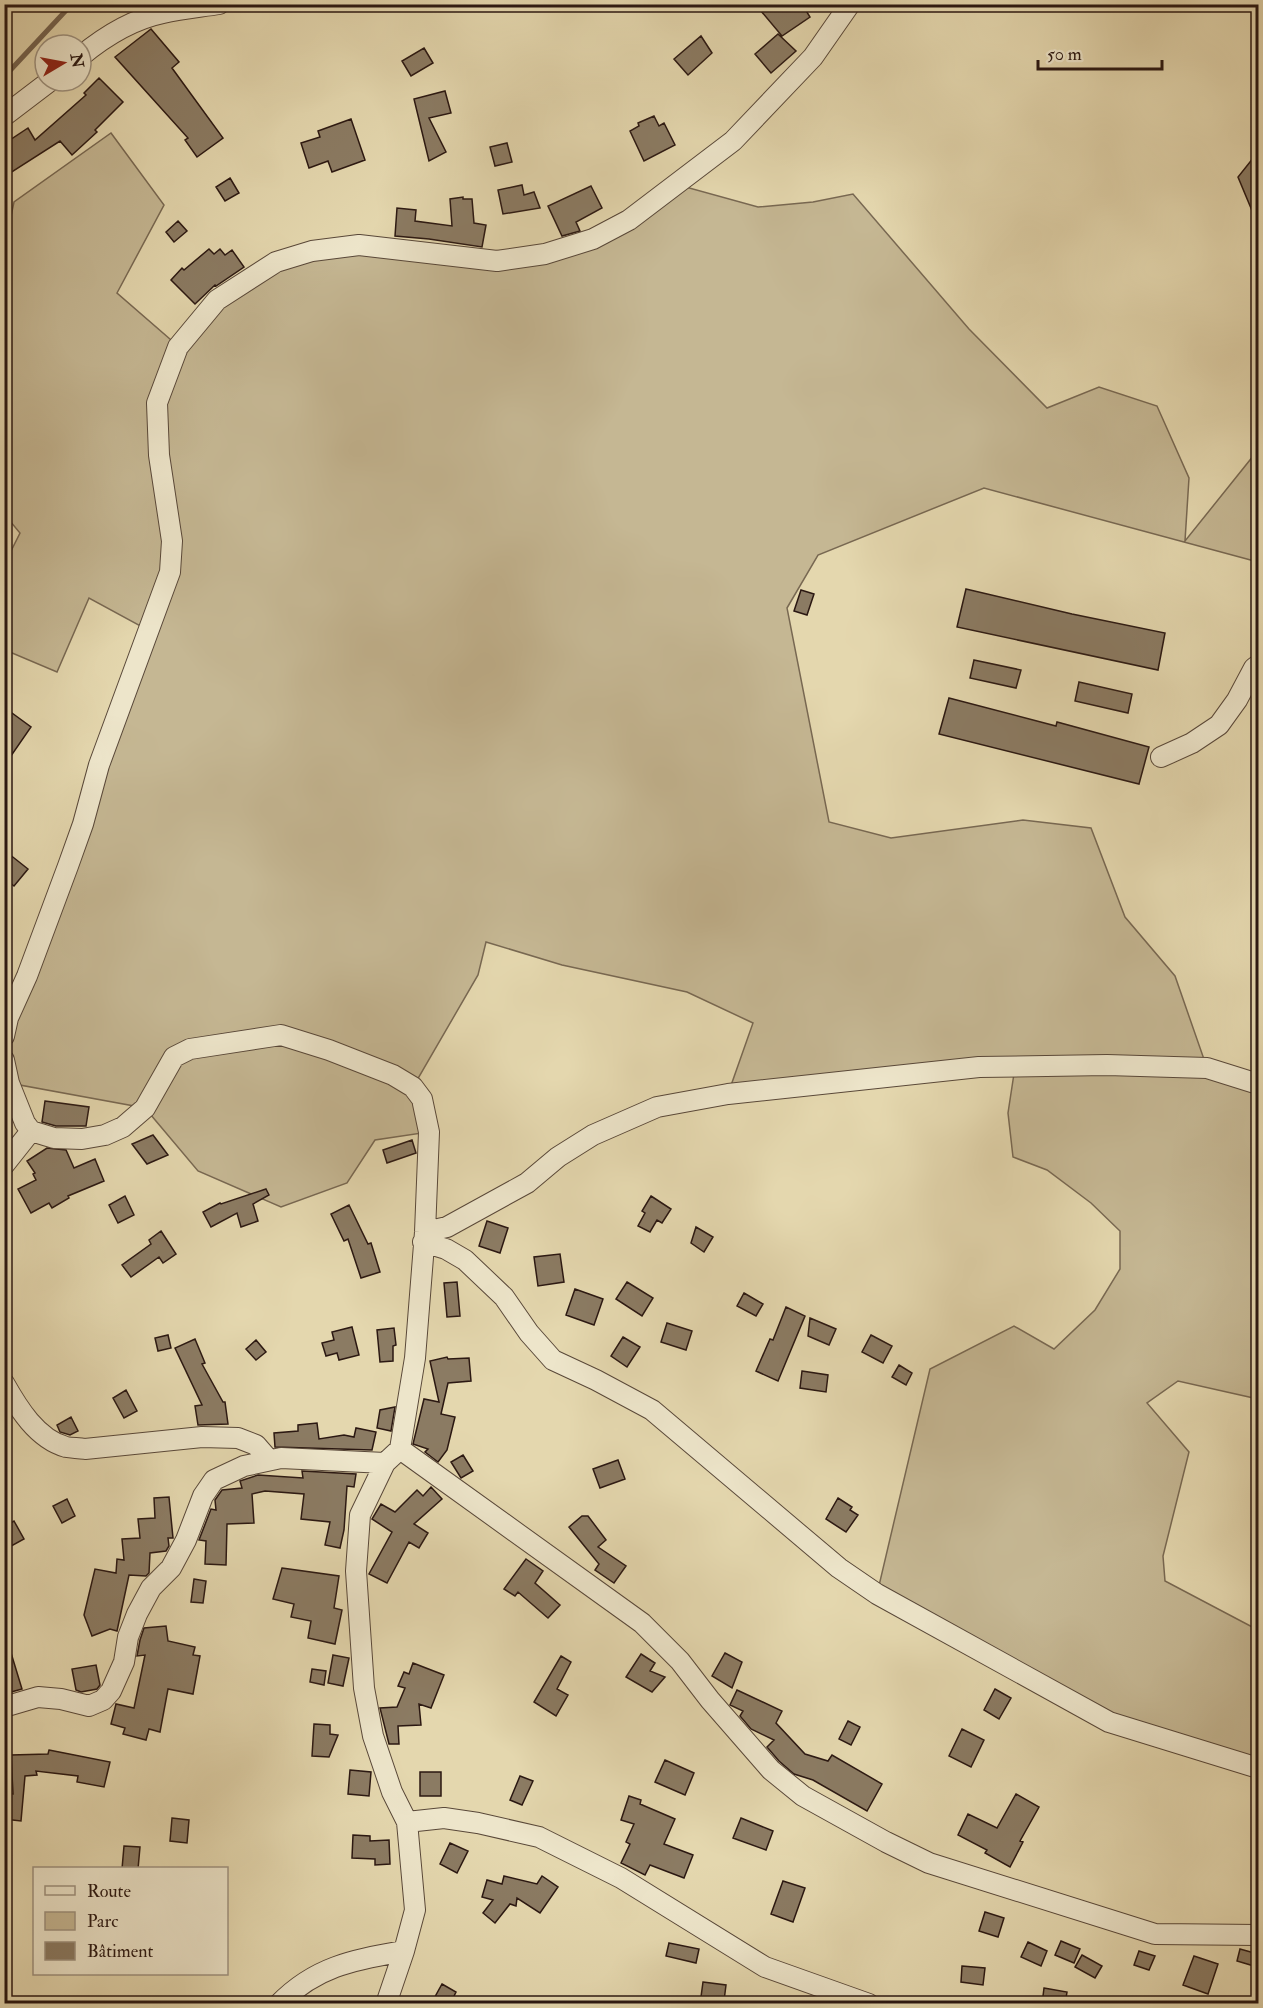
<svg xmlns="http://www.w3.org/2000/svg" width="1263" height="2008" viewBox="0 0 1263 2008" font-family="'IM FELL Double Pica',serif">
<rect width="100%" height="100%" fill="#e4d7ae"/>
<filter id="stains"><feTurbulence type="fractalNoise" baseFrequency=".00333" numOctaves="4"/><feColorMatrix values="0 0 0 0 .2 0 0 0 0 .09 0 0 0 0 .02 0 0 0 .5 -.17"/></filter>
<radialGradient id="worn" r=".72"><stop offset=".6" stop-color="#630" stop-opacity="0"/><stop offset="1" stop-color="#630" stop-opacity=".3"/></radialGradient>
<path fill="#c5b793" stroke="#786852" stroke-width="1.5" d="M111,133l53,72 -47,88 61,53 39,-46 95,-49 233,3 130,-70 83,23 55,-5 40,-8 116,135 78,79 52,-21 58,19 32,72 -4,63 73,-91v112l-274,-74 -166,67 -31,53 42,214 62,16 132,-18 68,8 34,89 50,59 32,92 51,16v315l-80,-18 -31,22 42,49 -26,104 2,25 93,49v138l-149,-46 -232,-128 53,-225 84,-43 40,23 41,-39 25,-41v-38l-29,-28 -44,-33 -34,-13 -5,-44 7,-46 -287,27 25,-71 -66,-31 -125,-27 -76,-23 -8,33 -65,112 16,45 -54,8 -28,43 -66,24 -83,-36 -53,-63 -136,-25 -5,-23 1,-24 143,-406 -59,-32 -32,74 -52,-22v-87l15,-30 -15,-18v-271l9,-42z"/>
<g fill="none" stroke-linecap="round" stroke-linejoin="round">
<path stroke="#746450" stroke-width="5" d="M4,77l68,-73"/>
</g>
<path fill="#8b7b63" stroke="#2b1812" stroke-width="1.5" d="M770,4h2l5,7 10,-7h15l8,13 -28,19 -21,-25z
M151,29l28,33 -7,6 51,70 -26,19 -12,-17 3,-2 -73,-81z
M778,34l18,17 -25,22 -16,-19z
M701,36l11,17 -24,22 -14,-16z
M424,48l9,15 -22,13 -9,-15z
M99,78l24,24 -28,28 2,2 -25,23 -12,-14 -56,36v-33l24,-16 7,12 51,-45 -2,-2z
M445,91l6,22 -22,5 17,34 -17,9 -15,-62z
M654,116l5,10 5,-3 11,22 -31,16 -14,-30 9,-5 -1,-3z
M351,119l14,41 -33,12 -4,-11 -19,7 -8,-25 19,-6 -2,-6z
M507,143l5,19 -17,4 -5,-19z
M1258,152v73l-20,-48z
M230,178l9,15 -14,8 -9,-14z
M522,185l2,10 10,-3 6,16 -37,6 -5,-24z
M591,186l11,22 -26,14 4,9 -18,5 -14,-30z
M463,197v2h9l2,24 12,2 -4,22 -53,-8 -34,-3 2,-28 19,2 -1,11 37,5 -2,-27z
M178,221l9,10 -13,11 -8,-10z
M209,249l5,5 6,-5 5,6 7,-5 12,17 -28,19 -1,-1 -20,19 -24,-24 11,-12 2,2z
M966,589l106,25 93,19 -7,37 -201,-43z
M801,590l13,4 -7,21 -13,-4z
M974,660l47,10 -5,18 -46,-10z
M1079,682l53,12 -4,19 -53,-12z
M949,698l107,28 1,-4 92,25 -10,37 -200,-50z
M12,713l19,14 -27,39v-43z
M4,850l24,19 -14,17 -10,-8z
M45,1101l44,6 -3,19h-30l-14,-4z
M153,1135l15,20 -21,9 -15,-20z
M412,1140l4,13 -29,10 -4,-13z
M47,1148l19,2 8,18 21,-9 9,22 -36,15 1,2 -17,10 -3,-5 -18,10 -13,-24 18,-9 -3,-6 2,-1 -8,-12z
M266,1189l3,6 -16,9 5,17 -17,6 -4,-14 -26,14 -8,-15 17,-9 1,1z
M125,1196l9,19 -16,8 -9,-18z
M651,1196l20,13 -9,14 -5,-3 -7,12 -12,-6 7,-13 -3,-2z
M349,1205l19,39 3,-1 9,29 -19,6 -13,-39 -4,2 -13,-27z
M487,1221l21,7 -8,25 -21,-7z
M696,1227l17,10 -9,15 -13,-9z
M161,1231l15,23 -13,9 -4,-6 -28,20 -9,-12 29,-21 -2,-4z
M560,1254l4,28 -26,4 -4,-29z
M457,1282l3,34 -13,1 -3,-34z
M627,1282l26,16 -11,18 -26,-17z
M575,1289l28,10 -9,26 -28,-10z
M744,1293l19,11 -7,12 -19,-10z
M786,1307l19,9 -27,65 -22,-10 14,-32 3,1z
M810,1318l26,11 -7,16 -21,-9z
M667,1323l25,8 -6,19 -25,-8z
M352,1327l7,28 -20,5 -2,-7 -11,3 -4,-13 12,-3 -2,-8z
M394,1328l2,17 -3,1v15l-13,1 -3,-32z
M168,1335l3,13 -13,3 -3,-13z
M871,1335l21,11 -9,17 -21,-11z
M623,1337l17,10 -13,20 -16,-11z
M195,1339l10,24 -3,1 21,38h2l3,22 -30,1 -3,-19 7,-1 -27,-57z
M256,1340l10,12 -10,8 -10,-11z
M447,1357l1,2 21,-1 2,23 -23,2 -7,31 14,3 -8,33 -9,12 -13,-10 3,-3 -15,-5 11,-45 15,3 -9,-41z
M899,1365l13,8 -6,12 -14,-8z
M802,1371l26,4 -2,17 -26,-4z
M126,1390l11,21 -13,7 -11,-20z
M395,1407l-4,24 -14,-3 3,-18z
M71,1417l7,14 -8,4 -10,-3 -3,-7z
M317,1423l2,16 25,-4 10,2 2,-9 20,4 -4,18 -97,-3 -1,-14 24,-2v-6z
M463,1455l10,16 -12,7 -10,-16z
M618,1460l7,19 -25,9 -7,-19z
M302,1471l54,3 -2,13 -7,-1 -3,44 -4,18 -15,-3 5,-23 -29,-3 3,-25 -39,-3 -13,3 2,29 -27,1 -1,41 -21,-1 1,-23 -7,-1 12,-31 5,1 -1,-10 7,-10 20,-2 -2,-7 18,-6 45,3z
M431,1487l11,12 -28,25 14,9 -9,15 -10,-6 -22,41 -18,-9 23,-42 -20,-13 9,-15 14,8 22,-22 6,6z
M169,1497l4,41h-5l1,8 -3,5 -16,2 -1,20 -3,3 -17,-1 -12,56 -7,-2 -18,7 -8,-21 11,-46 21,4 1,-14 7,1 -2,-21 18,-1 -2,-19 17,-1 -1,-20z
M838,1498l14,9 -2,3 8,5 -12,17 -20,-13z
M67,1499l8,17 -13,7 -9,-17z
M582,1516h6l18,24 -8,7 28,19 -12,17 -19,-13 4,-6 -30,-37z
M14,1521l10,18 -20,11v-23z
M526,1559l17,12 -8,12 25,22 -12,13 -30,-26 -3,4 -11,-7z
M282,1568l57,8 -5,32 8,2 -7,34 -27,-6 3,-17 -20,-4 3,-13 -21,-5z
M194,1579l12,2 -3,22 -12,-1z
M166,1626l2,15 27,6 -2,8 7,1 -7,38 -25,-5 -8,43 -11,-3 -3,11 -23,-6 2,-6 -14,-4 5,-20 18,4 11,-53 -8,1 3,-16 4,-12z
M4,1643h4l14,46 -18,5z
M725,1653l17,9 -10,26 -20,-12z
M641,1654l14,9 -5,8 15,6 -13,15 -26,-15z
M333,1655l16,3 -6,28 -15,-3z
M561,1656l10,6 -14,27 11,6 -12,21 -22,-14z
M413,1663l31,12 -13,33 -12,-4 2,21 -23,1 1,18h-10l-9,-36 17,-1 8,-19 -7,-2 6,-14 5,2z
M96,1665l4,20 -3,4 -16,3 -5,-2 -4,-21z
M312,1669l14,2 -2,14 -14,-3z
M995,1689l16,9 -12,21 -15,-9z
M737,1690l45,21 -6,12 29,31 23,7 4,-6 50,29 -15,27 -54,-31 -19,-6 -15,-13 -12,-14 7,-7 -23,-11 -11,-13 3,-5 -13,-6z
M848,1721l12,6 -9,18 -12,-6z
M314,1724l16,1v9l8,1 -9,22 -17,-1z
M962,1729l22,11 -13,27 -22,-11z
M49,1750l61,12 -6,25 -27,-5 1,-6 -42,-5 1,4 -12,1 -4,45 -17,-2v-26l9,1 -2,-39 37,-1z
M665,1760l29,13 -9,22 -30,-13z
M350,1770l21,2 -2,24 -21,-2z
M420,1772h21v24h-21z
M520,1776l13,5 -11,24 -12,-5z
M1016,1794l23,13 -19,34 3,1 -13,25 -25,-14 2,-3 -29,-15 10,-21 29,14z
M629,1796l12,4 -1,4 35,15 -11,25 29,11 -9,23 -34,-13 -5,10 -24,-12 9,-19 -4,-2 8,-18 -13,-4z
M172,1818l17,2 -2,23 -17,-2z
M741,1818l32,13 -7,19 -33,-12z
M353,1835l17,1v5l19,-1 1,24 -15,1v-6l-23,-1z
M450,1843l18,8 -11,22 -17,-9z
M124,1846l16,1 -2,22h-16z
M504,1876l33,8 5,-8 16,11 -18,26 -23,-15 -1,8 -6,-2 -15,19 -12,-10 10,-13 -11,-3 5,-17 15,4z
M783,1881l22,7 -12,34 -22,-8z
M985,1912l19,6 -6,19 -19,-6z
M1061,1941l19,8 -6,14 -19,-8z
M1028,1942l19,9 -6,15 -20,-9z
M669,1943l30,6 -3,14 -30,-7z
M1240,1949l18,5 -4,12 -17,-5z
M1139,1951l16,5 -6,14 -15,-5z
M1082,1955l20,11 -7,12 -20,-11z
M1194,1956l24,8 -10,30 -25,-9z
M962,1966l23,2 -2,17 -22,-3z
M703,1982l23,3 -2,16 -23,-4z
M442,1984l14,8 -6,12h-19z
M1044,1988l23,4 -2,12h-23z"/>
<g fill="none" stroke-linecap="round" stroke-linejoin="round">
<g stroke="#594839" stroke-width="22">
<path id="minor" d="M81,56c23,-19 53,-37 82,-43 18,-4 37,-6 56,-9
M4,116l46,-35
M1161,757l31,-14 27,-18 18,-25 17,-32 4,-3
M4,1036l4,-18 19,-42 41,-110 15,-42 16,-59 71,-193 2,-31 -13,-86 -2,-52 21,-56 39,-47 59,-38 36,-11 47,-6 138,16 48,-7 48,-15 36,-19 104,-79 80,-84 37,-53
M4,1060l5,23 16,40 6,8 23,7 28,1 23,-4 18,-8 22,-19 29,-51 16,-8 91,-14 48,15 64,25 20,12 9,12 7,33 -4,100 -10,126 -15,91 -15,14 -25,52 -4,56 8,117 9,48 19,56 15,30 8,88 -11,41 -18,53
M4,1165l27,-34
M425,1232l22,-5 80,-44 31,-26 35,-22 64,-28 71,-13 251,-27 128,-2 100,3 51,16
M423,1242l23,7 19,11 39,37 25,36 24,27 43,20 56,30 187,158 38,26 232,128 149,46
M4,1383c14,25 33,56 62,64 6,1 13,1 19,2l117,-12 36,1 18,7 13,15
M400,1449l242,174 38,38 30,39 61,70 32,26 83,46 43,21 226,71 103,1
M4,1707l34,-10 23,2 28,7 14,-6 8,-9 13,-29 4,-25 9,-23 14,-26 20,-20 15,-28 17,-44 11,-16 30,-14 37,-8 104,5
M407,1822l37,-4 34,5 61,14 82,41 144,89 104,37
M279,2004c37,-38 75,-44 125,-53"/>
</g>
<use href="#minor" stroke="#ede5ca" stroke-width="20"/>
</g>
<rect width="1263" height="2008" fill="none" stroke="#e4d7ae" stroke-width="24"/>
<rect x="6" y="6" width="1251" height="1996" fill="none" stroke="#2b1812" stroke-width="3"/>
<rect x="12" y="12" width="1239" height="1984" fill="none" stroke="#2b1812" stroke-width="1.5"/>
<rect x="33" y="1867" width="195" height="108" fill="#ede5ca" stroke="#9f9380" stroke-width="1.5"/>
<rect x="45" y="1886" width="30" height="9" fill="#ede5ca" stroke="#9f9380" stroke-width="1.5"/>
<text x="87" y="1897" font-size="18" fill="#2b1812">Route</text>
<rect x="45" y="1912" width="30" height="18" fill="#c5b793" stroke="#9f9380" stroke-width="1.5"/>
<text x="87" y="1927" font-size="18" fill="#2b1812">Parc</text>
<rect x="45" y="1942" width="30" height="18" fill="#8b7b63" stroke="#9f9380" stroke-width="1.5"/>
<text x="87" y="1957" font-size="18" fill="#2b1812">Bâtiment</text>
<g transform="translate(63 63) rotate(80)"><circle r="28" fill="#ede5ca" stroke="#9f9380" stroke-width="1.5"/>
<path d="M0-4.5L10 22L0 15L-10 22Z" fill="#8f2418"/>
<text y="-9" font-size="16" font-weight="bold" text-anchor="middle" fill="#2b1812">N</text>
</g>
<path d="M1038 60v9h124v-9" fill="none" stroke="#2b1812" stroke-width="3"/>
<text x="1047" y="60" font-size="18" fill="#2b1812" stroke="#ede5ca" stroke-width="4.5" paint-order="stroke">50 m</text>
<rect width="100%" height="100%" filter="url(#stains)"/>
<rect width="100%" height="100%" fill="url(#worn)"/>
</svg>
